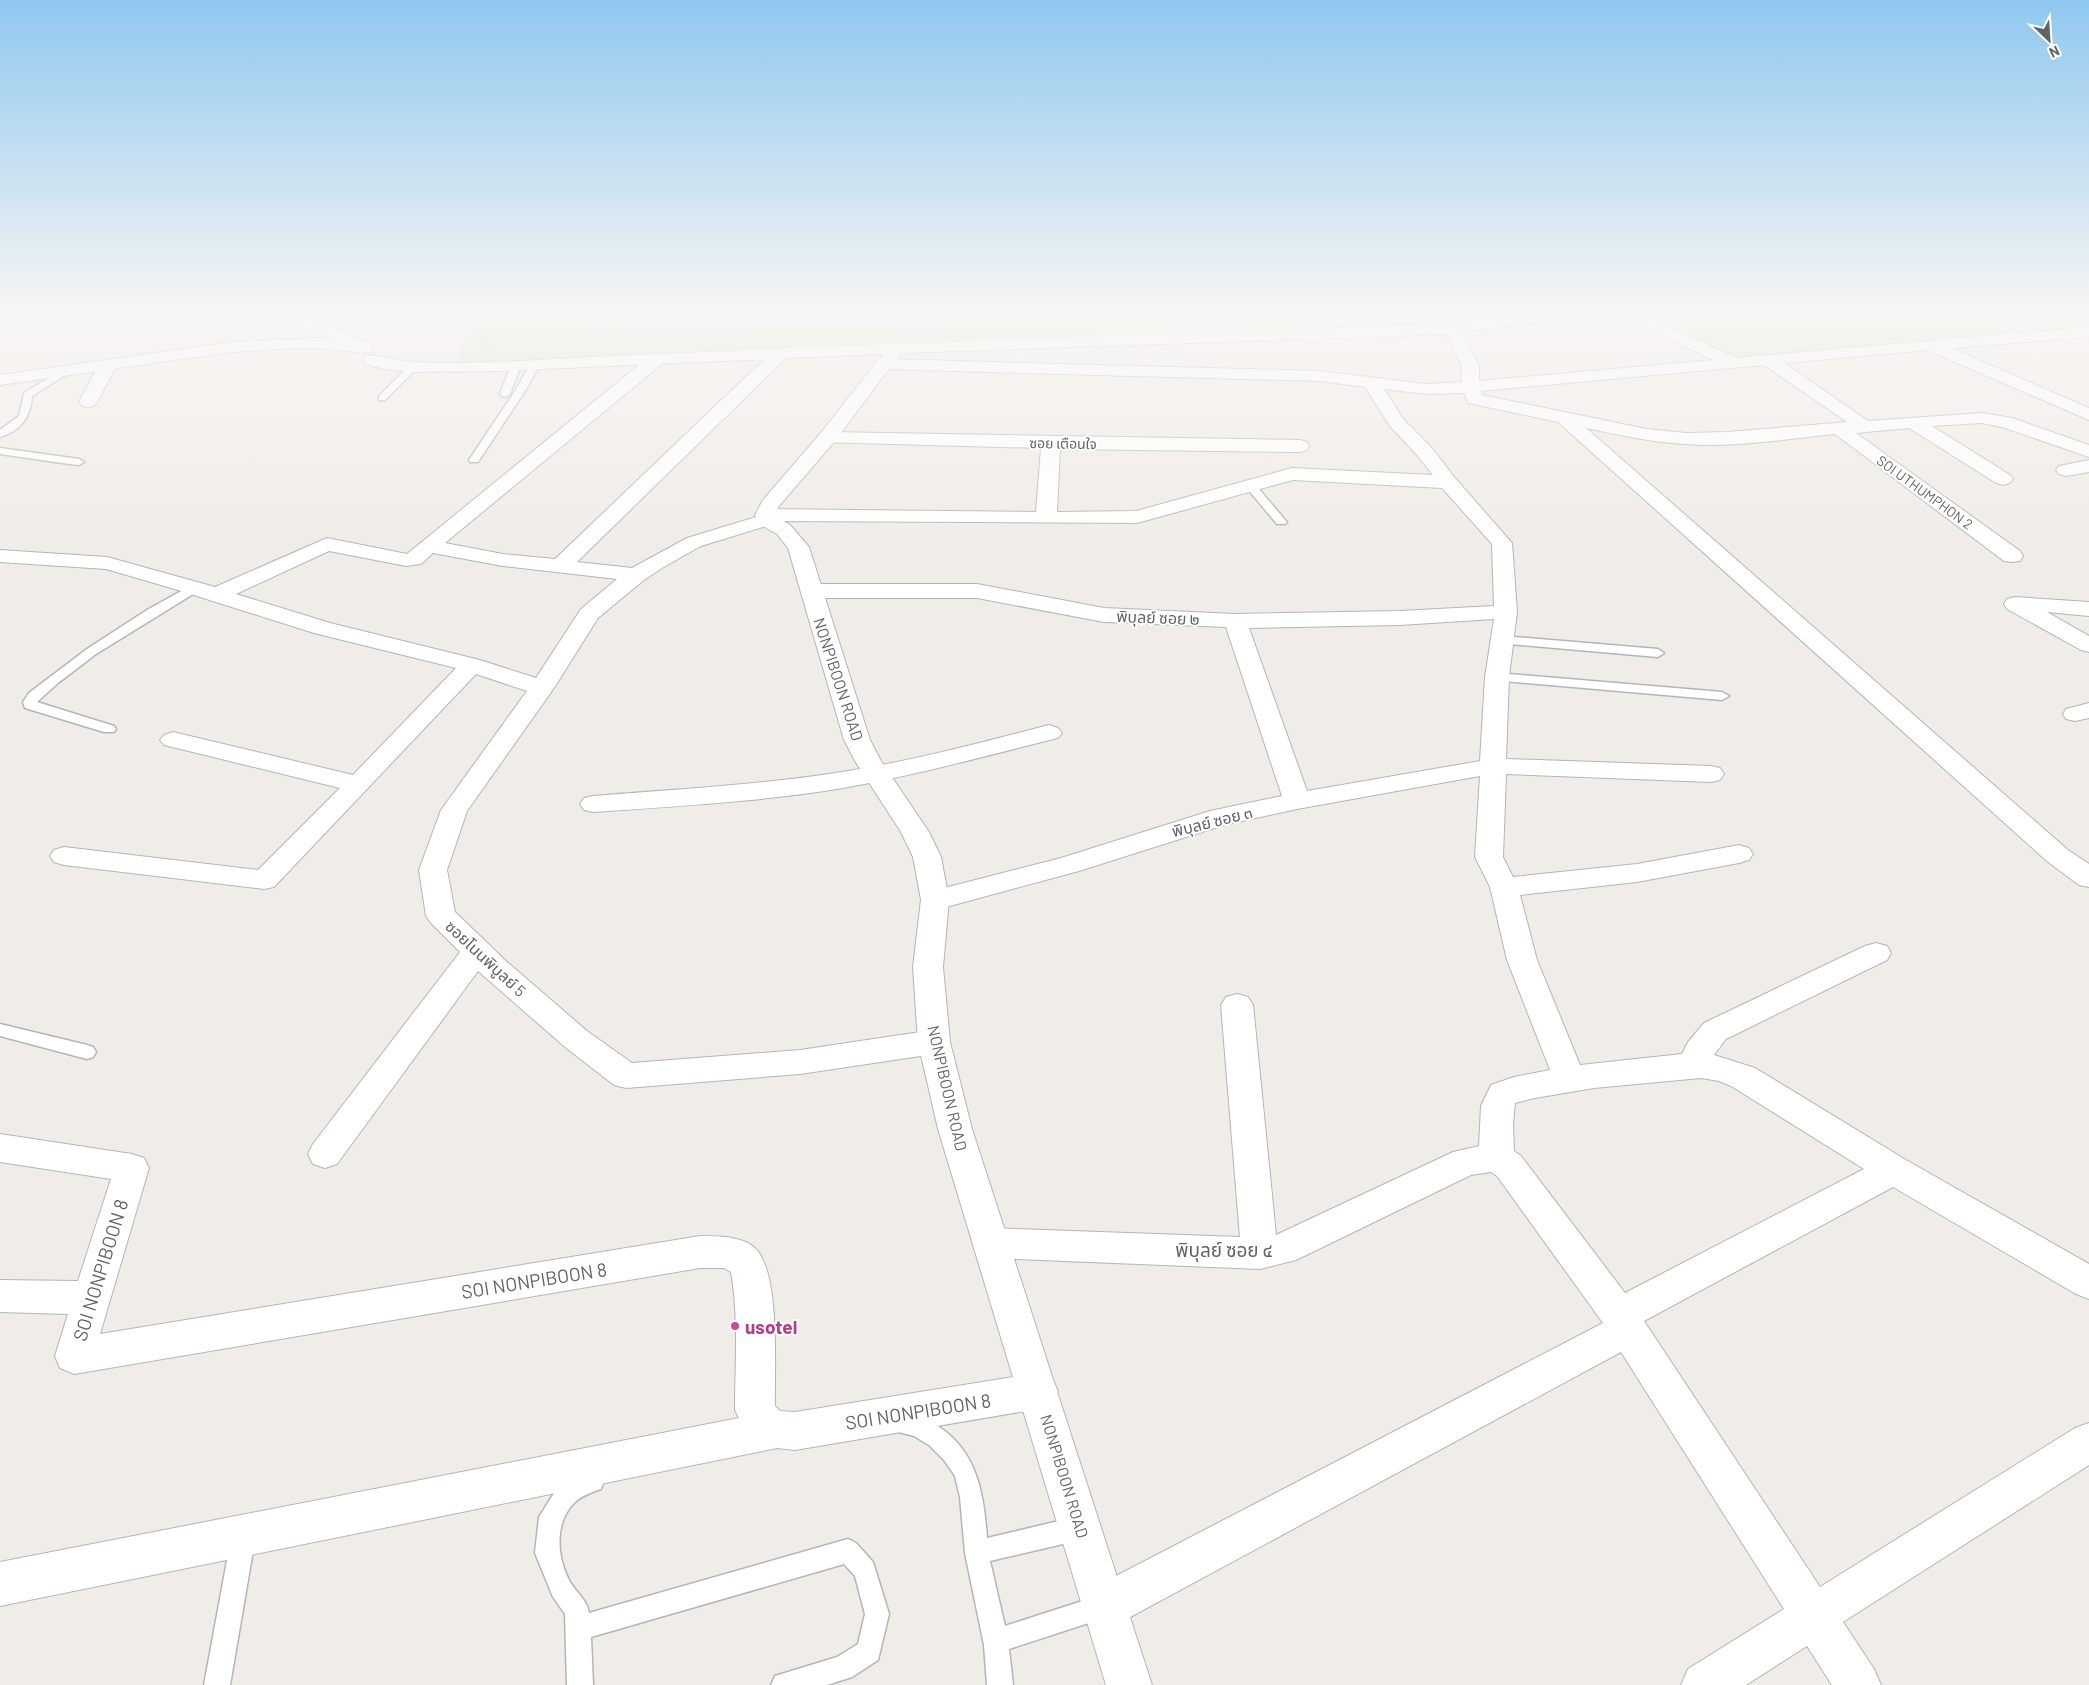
<svg xmlns="http://www.w3.org/2000/svg" width="2089" height="1685" viewBox="0 0 2089 1685" font-family="Barlow,'Noto Sans Thai',sans-serif">
<rect width="100%" height="100%" fill="#f0ece7"/>
<path fill="#cce5c6" d="M470,315h1059l-1072,51z
M1644,315h445v10l-339,32 -22,-3z"/>
<path fill="#ade7fa" d="M582,315h500l-242,12 -15,-2 -183,8 -47,-10z"/>
<g fill="none" stroke-linecap="round" stroke-linejoin="round">
<g stroke="#b2b6b9" stroke-width="3">
<path id="service" d="M535,361l5,3 -13,24 -49,74h-8l-1,-2 48,-72 13,-24z
M516,362l5,3 -11,29 -5,3 -3,-1 -2,-2 11,-29z
M413,364l5,3 -33,33h-6v-4l31,-31z
M64,369l5,3 -2,2 -35,22c-1,20 -11,35 -32,41v-7l19,-14 5,-23z
M0,448l79,11 5,3 -5,3 -10,-1 -69,-10z
M1250,482l4,1 31,37 2,2 -2,2h-8l-31,-37 -1,-2z
M194,584l6,4 -2,3 -102,63 -38,29 -21,19 77,24 2,3 -2,3h-10l-79,-24 -2,-6 6,-9 58,-44 60,-39z
M1502,636l156,13 6,4 -6,4 -160,-14 -2,-3z
M1497,673l225,19 7,4 -7,4 -230,-20 -2,-3z
M0,1024l87,21 6,2 3,5 -3,5 -6,2 -87,-23z
M903,1414c14,0 27,6 39,15 36,26 42,67 45,109l93,-22 8,4 4,8 -4,8 -8,4 -90,21 15,65 99,-32 9,3 3,9 -3,9 -9,3 -95,31 4,36h-26l-3,-40 -19,-92 -5,-56 -5,-21 -11,-16 -15,-15 -15,-9 -19,-5 -3,-7 3,-7z
M593,1470l8,3 3,8 -3,8c-9,3 -20,7 -27,14 -20,21 -17,53 -5,77 6,12 18,19 20,33l259,-74 8,4 17,19 16,52 -11,46 -26,17 -25,8h-56l4,-9 62,-19 21,-13 7,-30 -10,-38 -11,-12 -253,73 2,48h-26l-2,-71 -12,-17 -18,-44 4,-36 19,-30 21,-13z
M243,1527l8,4 4,8 -25,146h-26l27,-146 4,-8z"/>
</g>
<g stroke="#b2b6b9" stroke-width="2">
<path id="minor" d="M1623,315h21l92,43 353,-31v10l-138,11 138,60v12l-162,-70 -143,13 84,58 114,-8 30,5 77,27v12l-87,-30 -20,-4 -50,3 78,49 3,4 -3,4 -7,2 -7,-2 -87,-55 -53,5 164,118 3,5 -3,5 -8,1 -8,-1 -169,-127c-49,5 -101,14 -150,10 -34,-2 -66,-9 -99,-16l482,422 21,14v23l-10,-2 -31,-23 -490,-440 -90,-19 -4,-10 -38,1 -42,-5 19,30 28,28 24,31 57,65 5,69 -8,65 -3,82 205,7 9,2 4,6 -4,6 -9,2 -205,-8 -3,83 10,20 124,-13 102,-19 10,3 4,6 -4,6 -10,3 -102,19 -117,13 17,65 43,105 102,-11 6,-12 16,-19 161,-77 11,-3 11,3 4,7 -4,7 -161,79 -12,16 41,13 151,92 183,104v35l-13,-5 -183,-107 -249,134 176,266 255,-159 14,-5v42l-246,157 31,47 7,16h-49l-25,-39 -61,39h-65l7,-16 96,-60 -163,-257 -500,270 -16,6 -16,-6 -6,-16 6,-16 514,-267 -106,-147 -6,-4 -20,3 -175,85 -36,9 -269,-11 -13,-4 -5,-11 5,-11 13,-4 249,9 -19,-232 5,-8 11,-3 11,3 5,8 23,230 177,-83 26,-6 2,-40 10,-21 23,-8 36,-7 -43,-110 -17,-73 -15,-30 5,-81 -183,33 -73,16 -145,46 -144,39 -10,-3 -4,-7 4,-7 136,-35 149,-47 72,-15 -56,-169 -122,-5 -127,-24h-165l-8,-2 -3,-5 3,-5 8,-2h165l127,24 131,6 165,-3 94,-5 -2,-62 -50,-56 -149,-8 -156,43 -362,-2 -2,3 -72,22 -39,22 -18,12 -46,38 -44,70 -87,123 -20,59 8,42 52,50 80,69 45,32 168,-13 134,-20 11,4 5,8 -5,8 -11,4 -134,20 -174,14 -12,-3 -49,-38 -87,-76 -141,193 -12,4 -12,-4 -5,-10 5,-10 147,-192 -29,-29 -5,-7 -7,-46 22,-60 86,-119 -51,-17 -202,213 -10,2 -200,-24 -10,-3 -4,-6 4,-6 10,-3 194,23 82,-82 -176,-43 -4,-5 4,-5 9,-3 180,43 103,-107 -142,-35 -136,-43 -72,-21 -106,-7v-12l107,7 108,30 112,-49 80,16 244,-199h12l2,4 -2,4 -218,180 58,11 52,5 220,-210h12l2,4 -2,4 -210,205 55,6 55,-30 69,-21 2,-6 7,-2 271,3 5,-64 -221,-6 -2,-4 2,-4 7,-2 473,8 7,2 2,4 -2,4 -7,2 -240,-3 -3,63 79,-1 156,-43 141,7 -16,-20 -27,-29 -25,-39 -45,-6 -436,-12 -6,-1 -3,-4 3,-4 6,-1 436,12 106,13 36,-2 -1,-17 -17,-36 2,-3h12l2,3 19,36v16l234,-21 -88,-42zM1764,365l83,57 -119,10 -42,1 -39,-4 -165,-34 -1,-4zM329,551l77,15 15,-2 12,-11 70,13 114,13 -36,30 -45,69 -56,-18 -150,-37 -94,-29zM1494,619l-9,58 -5,84 -173,30 -58,-163 151,-3zM1701,1078l18,3 12,5 133,83 -239,124 -104,-137 -7,-5 -1,-27 2,-21 20,-5 59,-10z
M316,338l48,5 6,1 2,4 -2,4 -6,1 -48,-5h-34l-2,-4 2,-4z
M108,360l6,1 3,4 -20,37 -3,4 -6,1 -6,-1 -3,-4 20,-37 3,-4z
M2089,460v12l-23,4 -7,-2 -3,-4 3,-4z
M2015,597l74,5v14l-42,-4 42,24v16l-8,-2 -74,-41 -3,-5 3,-5z
M2089,703v15l-14,3 -9,-2 -3,-5 3,-5z
M1049,725l9,3 4,5 -4,5c-72,18 -142,37 -215,50 -83,14 -167,18 -250,24l-9,-2 -4,-6 4,-6 9,-2c83,-7 167,-11 249,-24 70,-11 138,-29 207,-47z
M0,1134l132,20 12,4 5,10 -49,166 600,-98c17,0 42,0 55,12 26,25 19,122 20,158l5,5 15,1 243,-39 14,5 6,13 -6,13 -14,5 -243,41 -18,-2 -777,158v-44l739,-144 -4,-8c0,-46 4,-93 -4,-138l-7,-4h-24l-626,106 -14,-6 -5,-12 13,-42 -68,-2v-32l78,1 33,-102 -111,-17z"/>
</g>
<g stroke="#b2b6b9" stroke-width="2">
<path id="tertiary" d="M272,315h27l13,4 58,25 2,4 -2,4h-12l-58,-27 -26,-7z
M1514,315h41l-2,3 -6,2 -95,14 -551,19 -67,89 -55,64 -4,9 16,11 18,21 61,193 11,21 48,71 12,25 8,43 -6,67 7,75 22,87 180,556h-46l-168,-556 -20,-87 -5,-75 8,-67 -8,-43 -12,-25 -46,-71 -11,-21 -56,-192 -11,-14 -18,-10 -4,-9 8,-15 57,-66 63,-80 -387,17 -83,1 -28,-3 -20,-5 -2,-4 2,-4c11,-2 35,5 48,6 67,3 136,-3 203,-6 278,-13 557,-22 836,-32z
M288,339l6,1 2,4 -2,4 -62,4 -232,33v-10l232,-33z"/>
</g>
<path stroke="#a4cea7" stroke-width="2" stroke-dasharray="3 2" stroke-linecap="butt" d="M490,315l-5,28 5,4h6
M1092,322l152,-7"/>
<use href="#service" fill="#fff" fill-rule="evenodd"/>
<use href="#minor" fill="#fff" fill-rule="evenodd"/>
<use href="#tertiary" fill="#fff" fill-rule="evenodd"/>
</g>
<linearGradient id="sky" x2="0" y2="1"><stop stop-color="#90c8ef"/><stop offset="0.57" stop-color="#f8f6f4"/><stop offset="1" stop-color="#f8f6f4" stop-opacity="0"/></linearGradient>
<rect width="2089" height="551" fill="url(#sky)"/>
<circle fill="#d1479c" stroke="#fff" stroke-width="2" cx="735" cy="1326" r="5"/>
<g text-anchor="middle" dominant-baseline="central" stroke-width="4" stroke-linejoin="round" paint-order="stroke">
<g font-size="14" fill="#5f6467" stroke="#fff">
<text transform="translate(1063 443) rotate(1)">ซอย เตือนใจ</text>
<text transform="translate(1925 492) rotate(36)">SOI UTHUMPHON 2</text>
</g>
<g font-size="16" fill="#5f6467" stroke="#fff">
<text transform="translate(1158 617) rotate(2)">พิบุลย์ ซอย ๒</text>
<text transform="translate(839 679) rotate(72)">NONPIBOON ROAD</text>
<text transform="translate(1212 821) rotate(-14)">พิบุลย์ ซอย ๓</text>
<text transform="translate(486 958) rotate(43)">ซอยโนนพิบูลย์ 5</text>
<text transform="translate(948 1088) rotate(77)">NONPIBOON ROAD</text>
<text transform="translate(1065 1476) rotate(73)">NONPIBOON ROAD</text>
</g>
<g font-size="19" fill="#5f6467" stroke="#fff">
<text x="1224" y="1249">พิบุลย์ ซอย ๔</text>
<text transform="translate(100 1270) rotate(-73)">SOI NONPIBOON 8</text>
<text transform="translate(534 1280) rotate(-9)">SOI NONPIBOON 8</text>
<text transform="translate(918 1411) rotate(-9)">SOI NONPIBOON 8</text>
</g>
<g font-size="19" font-weight="bold" fill="#b23c85" stroke="#fff" text-anchor="start">
<text x="745" y="1326">usotel</text>
</g>
</g>
<g transform="translate(2049 40) rotate(155)" stroke="#ffffff" stroke-width="4" paint-order="stroke">
<path d="M0-4L9 19L0 12L-9 19Z" fill="#5f6467"/>
<text y="-8" font-size="14" font-weight="bold" text-anchor="middle" fill="#5f6467">N</text>
</g>
</svg>
